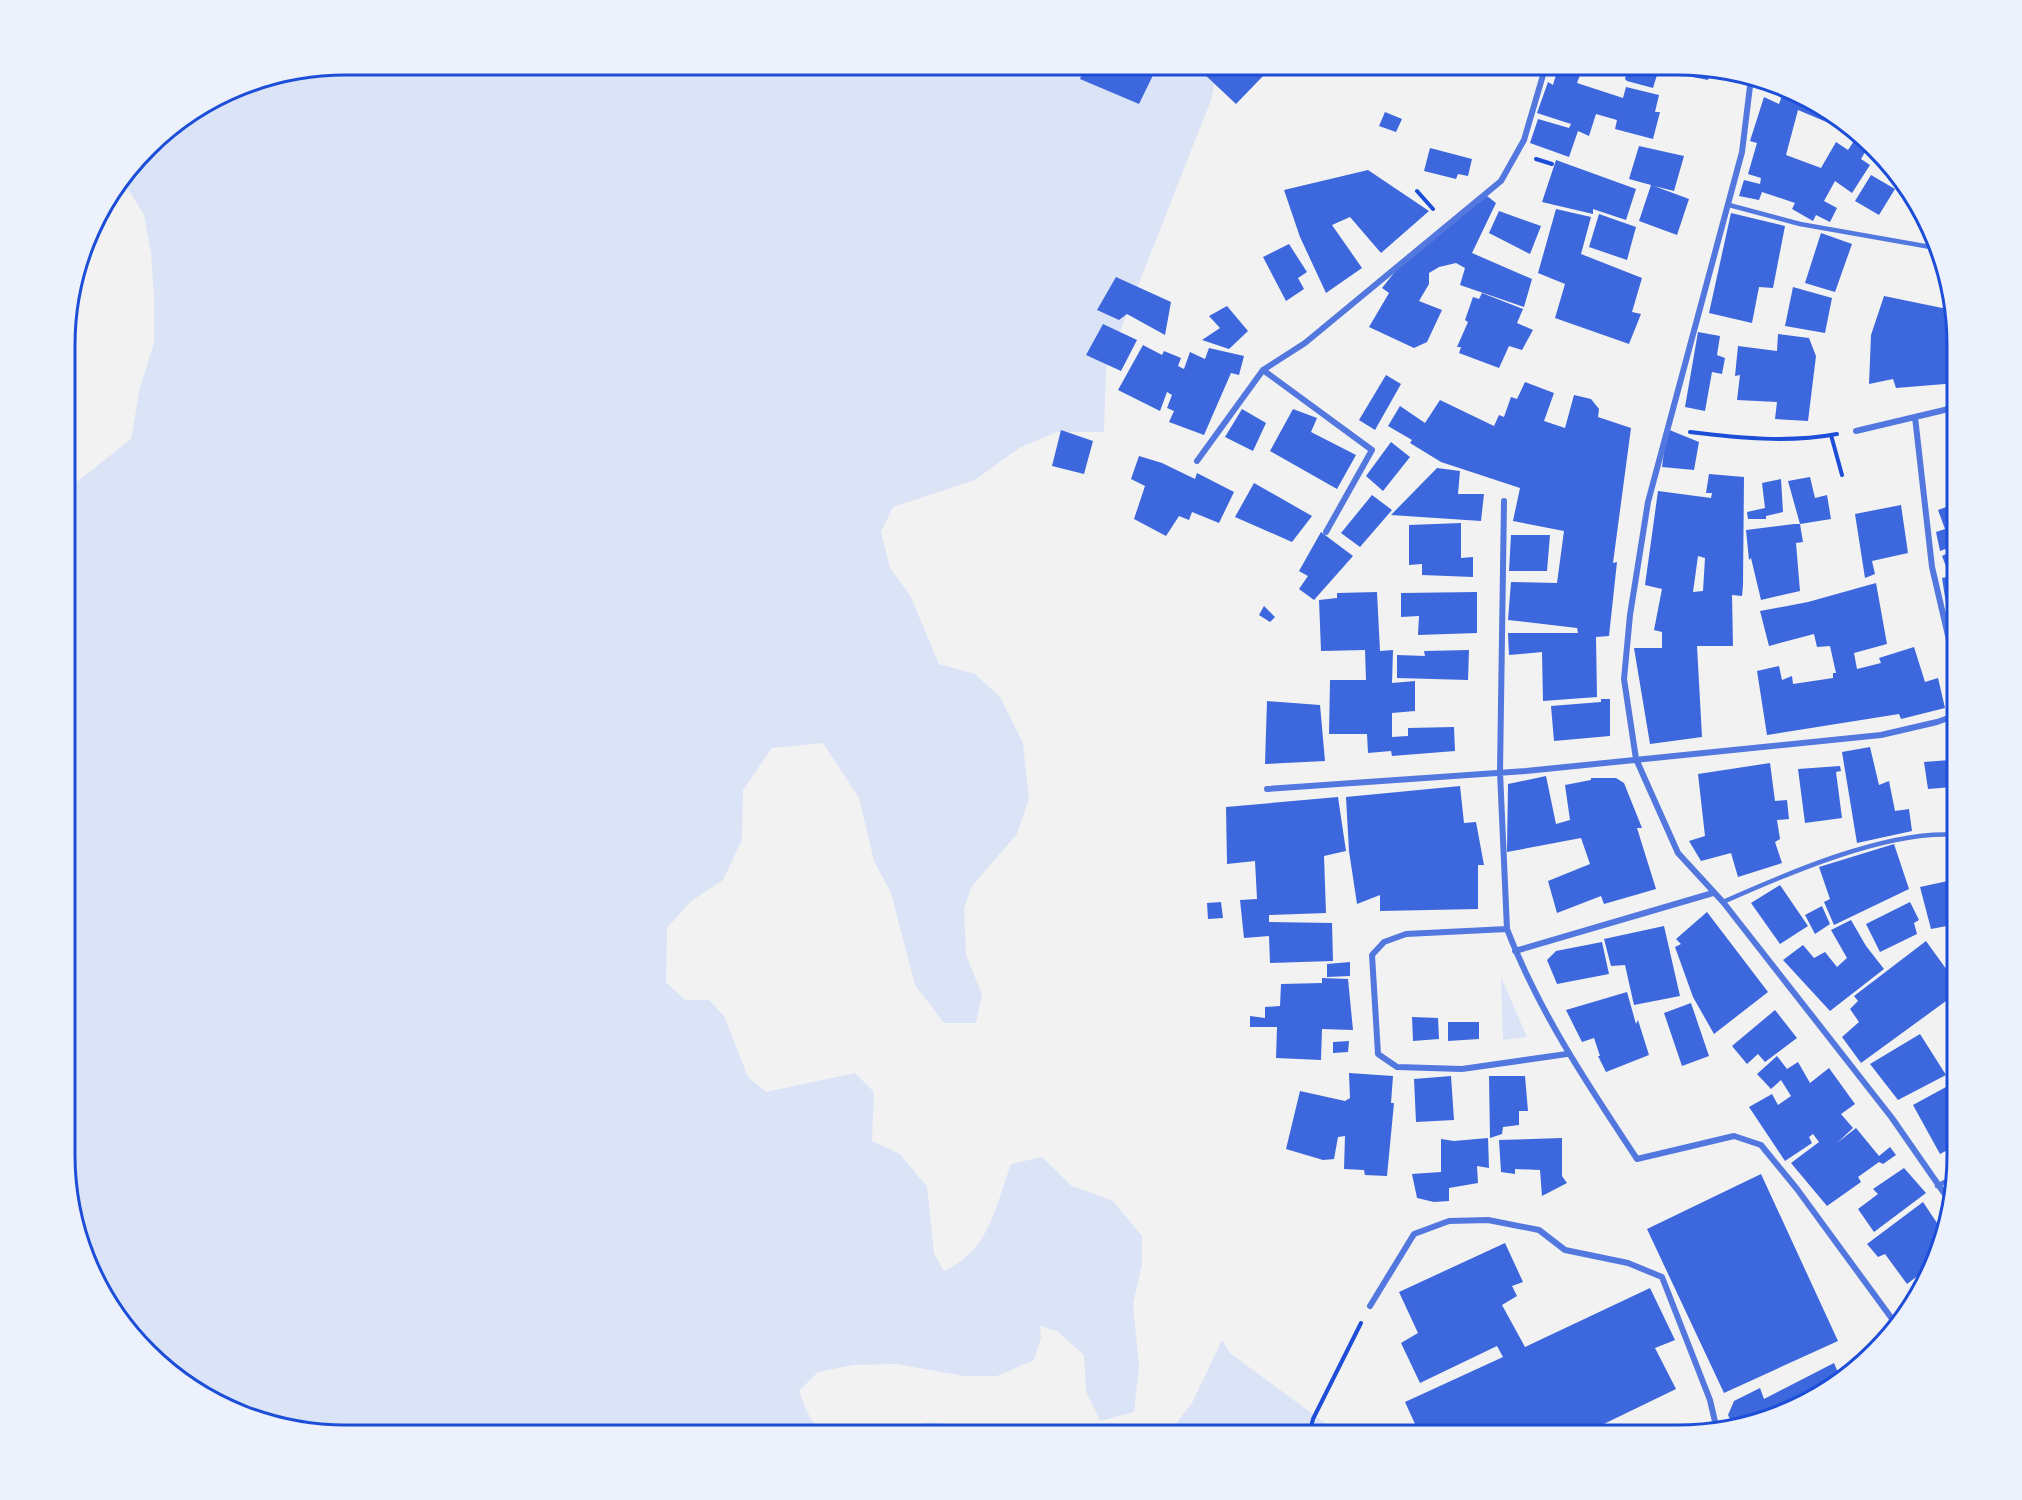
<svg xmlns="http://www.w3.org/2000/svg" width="2022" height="1500" viewBox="0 0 2022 1500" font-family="'Alegreya Sans',sans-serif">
<rect width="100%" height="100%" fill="#f2f2f2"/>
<path fill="#dbe4f7" d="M345,65h874l-8,35 -105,267 -2,65h-47l-38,16 -44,32 -82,27 -12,25 9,36 20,27 29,69 36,10 25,23 23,46 6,56 -12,35 -45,52 -8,22 2,47 16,39 -6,29h-32l-29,-38 -24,-92 -17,-32 -15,-63 -36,-55 -51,5 -29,42 -1,50 -19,40 -33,22 -23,26 -1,54 19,18h24l15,16 24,61 18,15 89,-19 19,19 -2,49 28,13 27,33 7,66 10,18c46,-21 51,-64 67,-107l31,-7 30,29 41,15 29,35v28l-9,40 6,62 -5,46 -34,9 -14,-30 -2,-36 -27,-24 -17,-5 1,12 -7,22 -37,16h-33l-67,-12 -44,1 -35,7 -19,19c6,16 13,38 31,44h-503l-72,-15 -81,-43 -72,-82 -35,-104v-707l6,1 58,-46 9,-52 14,-44v-47l-3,-43 -7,-38 -20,-33 36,-48 78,-48z
M1501,977l26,60 -24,3z
M1222,1340l8,13 111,82h-174l25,-32z
M930,1422l32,4 6,9h-94z"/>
<path fill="#3d67dc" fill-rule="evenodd" d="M1086,65h72l-19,39 -59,-25z
M1209,65h44l11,10 -28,29 -34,-32z
M1620,65h40l-7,23 -26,-7 -2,-2 3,-11z
M1674,65l37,4 -3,11 -36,-7z
M1558,68l22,7 -3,8 46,15 3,-11 33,8 -4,17h5l-7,27 -38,-10 2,-9 -21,-6 -7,22 -11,-5 -9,26 -39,-14 8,-24 31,9 2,-4 -34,-11 11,-31 5,3z
M1785,87l61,34 -3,8 -45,-19 -12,45 35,13 15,-26 12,8 8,-12 12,9 -7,12 9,6 -18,28 -17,-12 -11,20 13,7 -7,14 -14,-7 -3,6 -21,-12 3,-6 -33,-11 -3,8 -20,-4 5,-16 16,4 1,-6 -13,-4 9,-31 -7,-2 14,-44 15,7z
M1385,112l17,7 -6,13 -17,-6z
M1639,146l45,10 -10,35 -20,-5 35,13 -12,36 -38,-14 12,-36 -22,-6z
M1430,148l42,11 -4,17 -10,-2 -2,5 -32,-8z
M1556,160l80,29 -10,31 -33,-11v5l-51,-12z
M1368,170l61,41 -48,42 -31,-36 -18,8 30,43 -36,25 -26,-56 -16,-47z
M1871,175l24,14 -16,26 -24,-14z
M1487,196l9,7 -24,50 60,26 -8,28 -64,-22 5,-17 -9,-5 -17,4 -10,6v11l-10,17 23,9 -15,32 -13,6 -45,-21 20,-34 -7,-5 16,-20z
M1556,209l35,8 -10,37 61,24 -10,34 9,2 -12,30 -74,-26 10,-34 -27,-11z
M1499,211l42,15 -11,28 -41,-21z
M1731,213l54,13 -12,62 -14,-1 -7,36 -43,-10z
M1599,214l37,13 -9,33 -38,-13z
M1821,233l31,11 -17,48 -30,-9z
M1289,244l18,28 -9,6 6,11 -18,12 -23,-44z
M1116,277l55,25 -6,33 -38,-21 -8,6 -22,-10z
M1793,287l39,11 -7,35 -40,-7z
M1482,293l41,16 -6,14 16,7 -11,20 -13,-4 -10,22 -40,-15 2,-6h-4l11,-25 -3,-2 8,-23 6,2z
M1884,296l68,14 5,17v56l-61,5 -3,-9 -24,5 2,-49z
M1227,306l21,25 -19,18 -27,-9 18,-12 -11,-12z
M1103,324l34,16 -16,31 -35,-16z
M1698,332l22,4 -3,19 8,3 -3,16 -10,-2 -7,39 -20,-4z
M1778,334l31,4 7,18 -8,65 -33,-2 2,-17 -40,-2 3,-25 -5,1 3,-30 39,5z
M1143,345l19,10 2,-4 17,7 -3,8 6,3 6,-17 15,7 4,-11 35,8 -5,19 -8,-2 -27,62 -35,-13 5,-11 -7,-3 5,-13 -5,-3 -7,19 -42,-21z
M1386,375l15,9 -26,46 -16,-10z
M1525,382l29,11 -10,28 21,7 9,-33 17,4 8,10 -1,8 33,11 -18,135 4,-1 -8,74 -13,1 1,60 -54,4 -1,-49 -33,3 -1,-22h70l-1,-5 -69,-8 3,-38 46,1 7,-52 -51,-10 7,-33 -79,-26 -31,-19 2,-3 -24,-14 12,-20 25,17 15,-23 54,26 5,-11 5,2 7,-20 6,2z
M1242,409l24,14 -13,28 -28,-14z
M1293,409l24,9 -6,14 45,23 -19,34 -67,-38z
M1667,429l32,13 -5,28 -32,-3z
M1061,430l32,11 -9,33 -32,-8z
M1391,442l19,15 -27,34 -17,-15z
M1139,456l23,7 33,16 2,-6 37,19 -15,31 -27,-11 -3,8 -10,-4 -13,20 -32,-17 11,-33 -14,-7z
M1437,468l23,3 -2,23h26l-3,27 -90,-6z
M1709,474l35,3 -1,108 -1,11 -10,-1 1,51h-36l5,91 -52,7 -16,-96h28v-16l-8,-2 8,-41 -17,-4 13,-94 53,7 1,-5h-6zM1698,556l7,2 -2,33 -10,1z
M1810,477l5,21 12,-3 4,24 -31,5 -12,-43z
M1781,479l2,33 -17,4v3h-18l-1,-7 18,-4 -3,-25z
M1254,483l58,33 -20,26 -57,-25z
M1372,495l20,15 -32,37 -19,-14z
M1957,503v42l-17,6 -4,-19 9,-3 -7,-19z
M1901,505l7,48 -36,8 3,13 -10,4 -10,-64z
M1461,523v35l12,-1v20l-51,-2v-11l-13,1v-40z
M1794,524h6l3,18 -7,1 4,48 -39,9 -10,-42 -2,2 -3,-30z
M1321,532l32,24 -39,44 -15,-11 9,-13 -9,-5z
M1511,535h39l-3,36h-38z
M1957,548v18l-10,3 -5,-13z
M1957,575v52l-7,2 -8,-51z
M1876,583l11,61 -33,9 3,16 24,-6 -2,-5 35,-11 11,35 13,-4 7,30 -44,11 -2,-5 -132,21 -10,-64 22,-5 3,14 10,-4 1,8 40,-6v-5h3l-6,-27 -13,1 -3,-13 -45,12 -9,-35 48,-9z
M1377,592l3,59 13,-1 -1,33 23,-2v30l-23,2v24l16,-1v-8l46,-1 1,24 -63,5 -1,-5 -23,2 -1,-19h-38l1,-54h36l-1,-30 -44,1 -2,-51 18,-2v-5z
M1477,592v41l-59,2 1,-19 -18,1v-24z
M1264,606l11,11 -5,5 -11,-7z
M1469,650l-1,30 -71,-2v-23l28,1 -1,-5z
M1601,699h9v37l-56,5 -3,-35 50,-4z
M1267,701l53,4 5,56 -60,3z
M1870,747l9,38 10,-4 6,30 14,-2 3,22 -55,12 -15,-91z
M1950,760l3,27 -25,2 -4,-27z
M1770,763l5,38 12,-1 2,19 -12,1 3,19 -5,3 7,21 -44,14 -7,-24 -30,8 -12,-20 16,-5 -7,-62z
M1840,766l1,5 -5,1 6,46 -37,5 -7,-54z
M1546,776l10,48 14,-4 -5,-35 26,-5v-2h25l8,5 18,45h-5l19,61 -52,15 -3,-8 -44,17 -9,-32 42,-17 -9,-26 -74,14 1,-68z
M1460,786l4,37 12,-1 8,43h-6v44l-98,2v-16l-23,9 -8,-53 -3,-54z
M1338,797l8,54 -22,5 2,57 -57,2v7l63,1 1,38 -63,2 -1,-27 -25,2 -4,-38 17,-1 -2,-38 -28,3 -1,-57z
M1894,844l15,45 -75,36 -10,-23 6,-3 -11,-32z
M1957,879v45l-26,5 -11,-42z
M1780,885l28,41 -28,18 -29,-41z
M1221,902l2,16 -15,1 -1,-16z
M1910,902l9,18 -5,3 3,11 -37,18 -14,-28z
M1822,906l8,18 -15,10 -10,-19z
M1707,912l61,80 -54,42 -21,-37 -18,-50 6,-3 -5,-5z
M1851,920l15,26 18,23 -54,42 -47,-51 20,-15 11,13 11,-6 12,15 10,-9 -16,-28z
M1664,926l16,70 -46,9 -9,-40 -14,1 -7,-27z
M1926,941l31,43v9l-96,70 -19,-26 17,-15 -9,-13 8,-8 -4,-5z
M1602,942l7,32 -52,10 -10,-24 9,-9z
M1350,962v14l-23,1v-13z
M1322,978l26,1 5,51 -31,-1 -1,31 -45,-2 1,-31h-27v-11l15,2v-11l15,-1 1,-22 41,-1z
M1627,992l9,32 2,-4 11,35 -43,17 -8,-16h2l-6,-18 -12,4 -16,-32z
M1691,1003l18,53 -27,10 -18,-53z
M1775,1010l22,28 -32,24 -7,-8 -11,10 -15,-18z
M1412,1017l26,1 1,21 -26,2z
M1448,1022h31v17l-31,2z
M1920,1034l26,41 -48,25 -28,-36z
M1349,1041l-1,11 -15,1v-11z
M1777,1056l10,13 11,-7 12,21 19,-15 26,36 -14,10 12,14 -16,15 19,-15 23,28 11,-9 6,8 -13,9 -4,-2 -21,15 3,5 -34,24 -36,-43 28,-21 -6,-8 -4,3 3,6 -27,18 -36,-54 23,-13 6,11 13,-9 -10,-16 -10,9 -14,-15z
M1349,1073l44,3 -2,27h3l-7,73 -22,-1 -1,-5 -20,-1 1,-33 -7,1 -4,22 -11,1 -37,-11 14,-58 45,10 5,-3z
M1451,1076l3,44 -38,2 -2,-43z
M1489,1076h36l3,35h-9v14l-16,2 -1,7 -12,4z
M1957,1081v64l-17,9 -27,-49z
M1488,1138l1,30 -12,-2 1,17 -29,5v13l-15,1 -17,-4 -5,-24 29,-2v-33l13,2z
M1562,1138v38l5,7 -25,13 -2,-26 -25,-1v5l-14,-2 -2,-32z
M1904,1168l22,25 -52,39 -16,-23 20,-15 -5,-5z
M1761,1174l77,167 -114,52 -77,-164z
M1923,1202l22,33 -3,10 -10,20 -25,19 -22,-30 -7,3 -11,-13z
M1505,1243l18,39 -11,4 5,10 -15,9 23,42 125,-59 25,52 -20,8 21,41 -95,46h-161l-15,-33 98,-45 -6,-11 -77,37 -19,-40 17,-10 -19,-41z
M1928,1273l-9,16 -5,-6z
M1834,1363l5,12 -38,31 -69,17 -4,-8 6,-14 26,-13 4,11z"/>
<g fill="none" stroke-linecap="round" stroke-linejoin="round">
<path stroke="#1d4ed8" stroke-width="4" d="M1536,159l16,5
M1417,191l16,18
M1690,432c48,6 99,11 147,2
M1831,435l11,40
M1309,1435l4,-16 48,-96"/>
<path stroke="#5277de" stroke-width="4.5" d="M1729,205l71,19 136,24
M1723,902c63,-28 166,-73 234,-67
M1937,1186l19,-10"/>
<path stroke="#5277de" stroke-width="6" d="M1751,78l-9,74 -94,350 -18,113 -6,64 12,80 42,94 45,49 169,216 59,85
M1263,370l109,80 -46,82
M1915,417l17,150 25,107
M1856,431l101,-24
M1197,461l66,-91 42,-27 196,-162 23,-41 22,-75
M1504,501l-4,271 7,157c32,83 81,156 130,230l97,-23 27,9 36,44 101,138
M1267,789l259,-18 355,-36 56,-13 20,-7
M1507,929l-101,5 -22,8 -12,13 6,99 19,13 65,2 105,-15
M1515,951l198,-58
M1370,1306l44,-72 35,-13 39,-1 51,10 26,20 63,13 34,14 48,123 6,26"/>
</g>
<path d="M0 0H2022V1500H0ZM345 75H1677A270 270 0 0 1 1947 345V1155A270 270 0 0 1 1677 1425H345A270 270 0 0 1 75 1155V345A270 270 0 0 1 345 75Z" fill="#edf1fc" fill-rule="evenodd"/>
<path fill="none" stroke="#1d4ed8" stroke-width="3" d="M345 75H1677A270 270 0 0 1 1947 345V1155A270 270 0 0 1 1677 1425H345A270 270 0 0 1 75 1155V345A270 270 0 0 1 345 75Z"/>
</svg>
